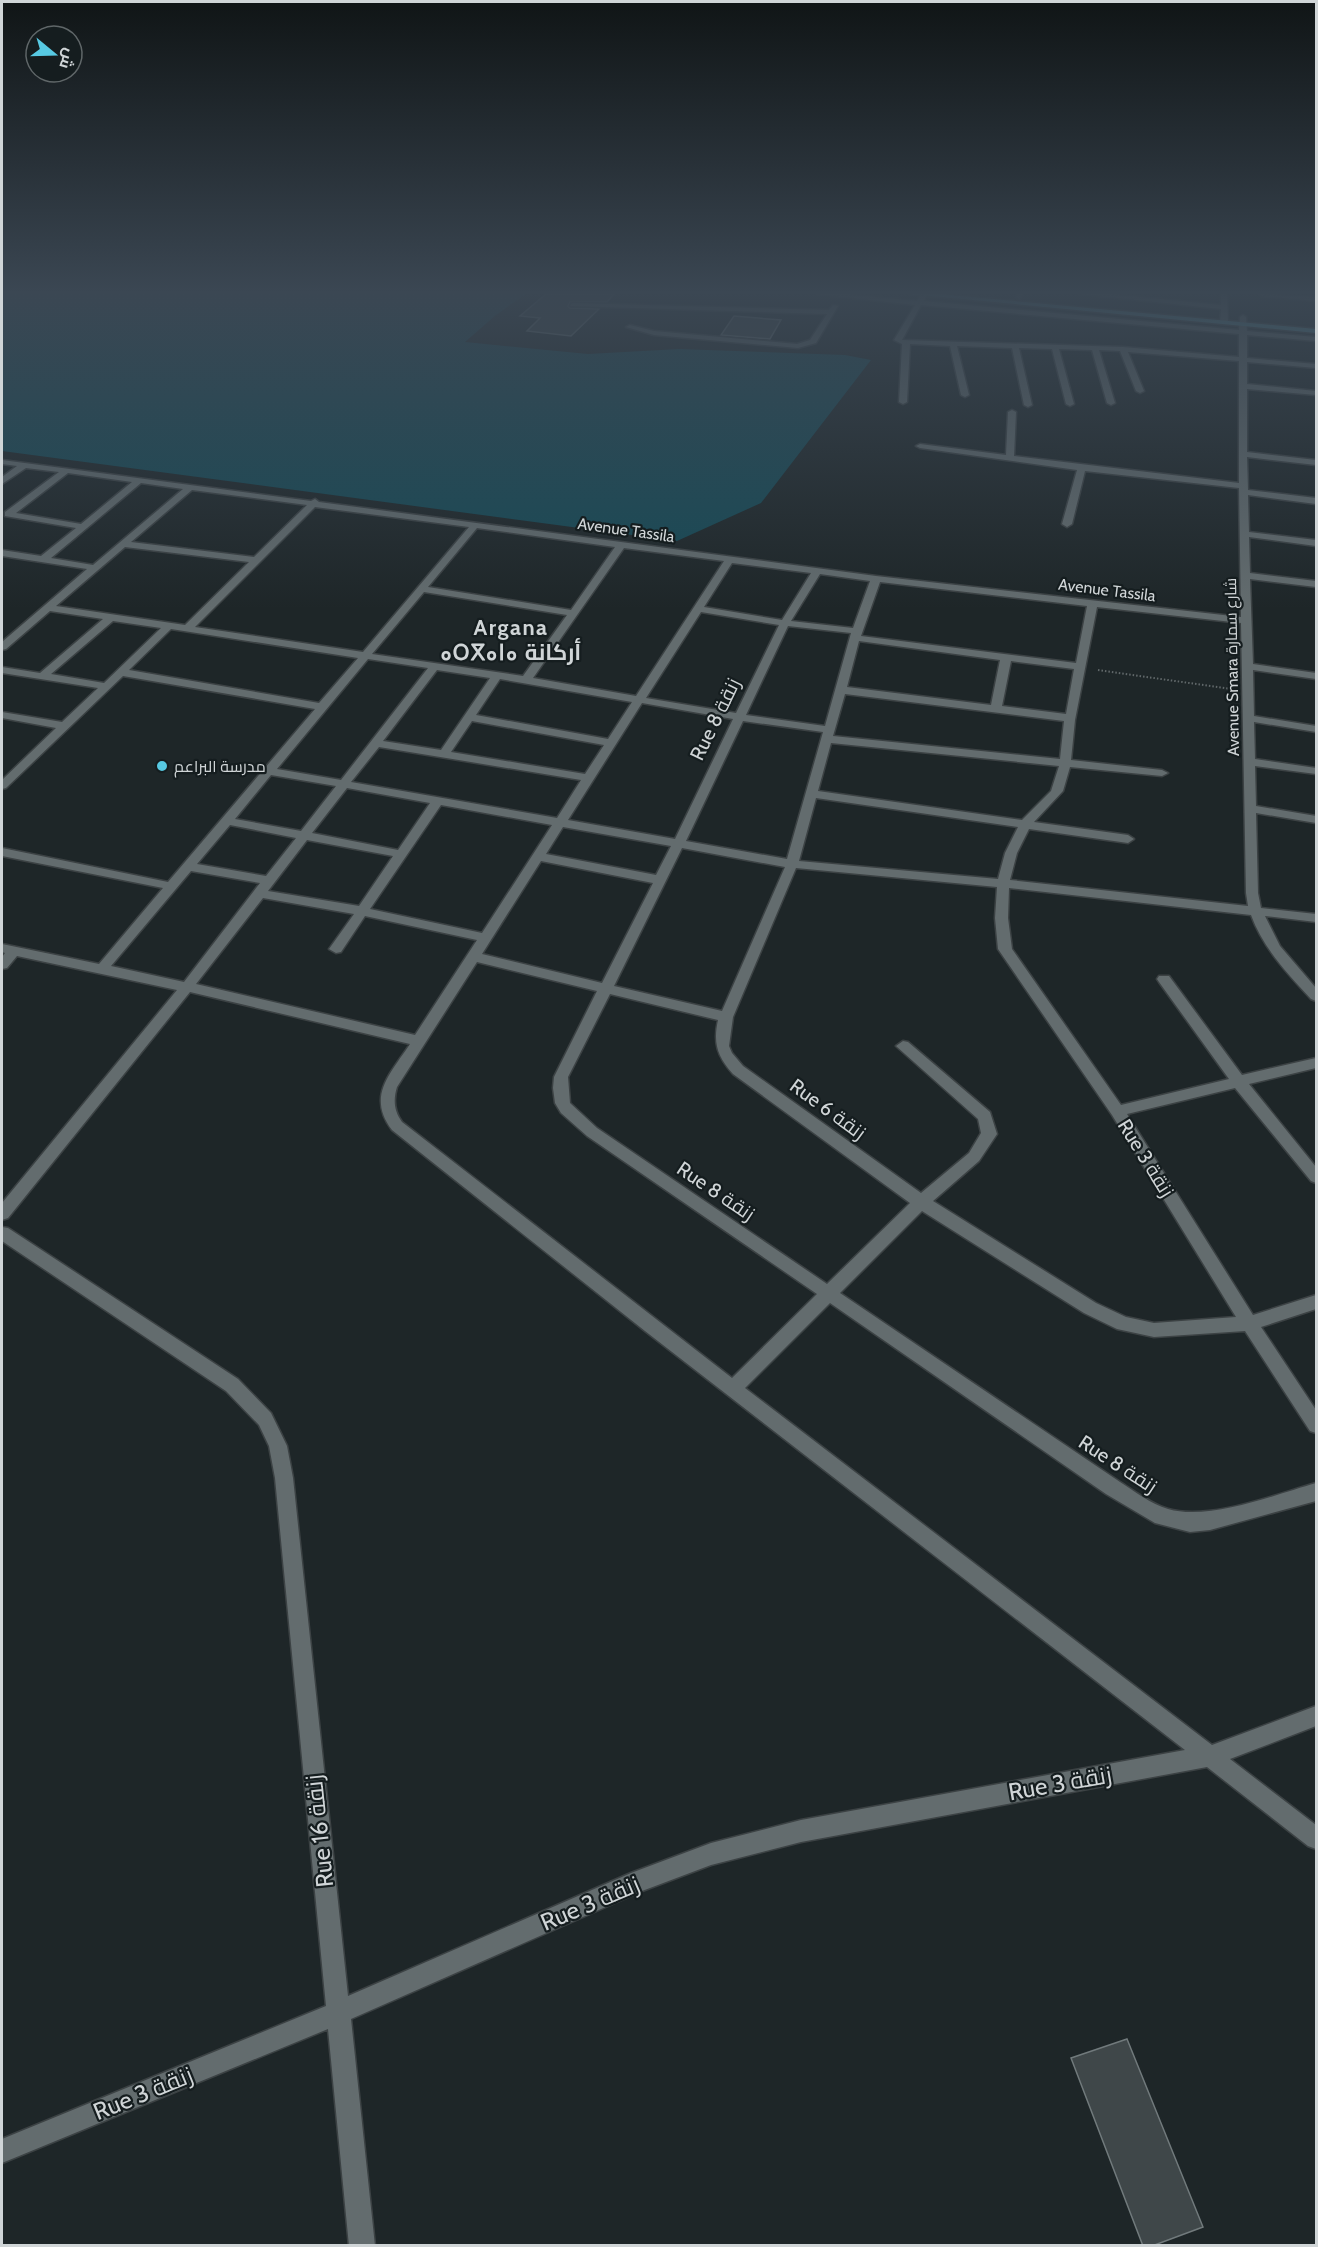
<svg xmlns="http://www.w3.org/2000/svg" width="1318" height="2247" viewBox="0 0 1318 2247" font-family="Cabin,Cairo,'Noto Sans Tifinagh',sans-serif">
<rect width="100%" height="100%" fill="#1e2628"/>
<path fill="#164a56" d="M2,294h524l-30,21 -31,27 123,12 91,-5 166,6 26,5 -110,143 -84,38 -675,-90z"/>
<path fill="#3f4749" stroke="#717a7c" stroke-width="1.5" d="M546,294h68l-7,8h-37l-2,4 2,2 29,1 -28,27 -44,-5 13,-13 -20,-2z
M734,316l47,4 -11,19 -49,-4z
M1127,2039l76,188 -51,19h-9l-72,-188z"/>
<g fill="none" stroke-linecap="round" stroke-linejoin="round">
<g stroke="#3c4244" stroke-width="3">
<path id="minor" d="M817,294h29l71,7 4,-7h6l-3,7 315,29 1,-13 3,-2 3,2 1,14 69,6v4l-69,-6v23l69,6v4l-69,-6v22l69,7v4l-69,-6v63l69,8v5l-69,-8 1,33 68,8v6l-68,-9 1,37 67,8v6l-67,-9 1,36 66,8v6l-66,-8 3,85 63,9v6l-63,-9 1,46 62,10v6l-62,-10 1,37 61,9v6l-61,-8 1,40 60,10v7l-60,-10 2,80 3,15 55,6v8l-51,-6 15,30 36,42v13l-5,-2c-23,-25 -48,-51 -60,-84l-242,-27 -1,30 4,31 109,156 108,-26 -70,-97 -2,-3 2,-3h10l73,99 74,-17v10l-67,16 67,83v16l-5,-2 -76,-93 -108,26 126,201 63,-20v14l-55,18 55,83v23l-6,-2 -65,-100 -91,6 -37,-8 -33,-16 -162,-102 -82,82 280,189c14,9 31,22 48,27 41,12 106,-14 148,-26v18l-106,29 -20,2 -35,-9 -49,-29 -276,-191 -85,85 467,357 104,-39v20l-86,33 86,66v24l-8,-3 -101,-79 -406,75 -90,23 -69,26 -291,128 24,227h-26l-21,-217 -326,134v-24l324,-133 -51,-528 -6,-32 -10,-21 -33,-34 -224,-150v-14l6,1 230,151 33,34 16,33 6,32 55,518 283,-123 80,-30 90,-23 384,-70 -540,-419 -253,-201c-26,-34 -1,-57 18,-86l-220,-52 -182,226 -6,2v-17l175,-213 -160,-34 -10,12 -5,1v-12l3,-4 -3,-1v-8l97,20 64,-76 -161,-32v-8l166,34 147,-173 -192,-33 -117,112 -4,1v-9l54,-52 -54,-10v-6l60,10 36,-34 -96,-15v-6l38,6 63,-54 -53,-8 -44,38 -4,1v-8l85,-73 -85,-13v-6l39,6 35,-28 -71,-12v-4l54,-40 -33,-4 -24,16v-7l15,-11 -15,-2v-4l309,41 4,-2 4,3 557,74 365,41 -2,-129 -154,-17 -13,53 -5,3 -5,-3 15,-54 -157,-22 -4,-2 4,-2 86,11 2,-43 4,-2 4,2 -2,44 225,27v-122l-111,-9 16,39 -4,2 -4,-2 -16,-40 -21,-1 16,53 -4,2 -4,-2 -15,-53 -33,-1 15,55 -4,2 -4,-2 -14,-55 -33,-1 13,57 -4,2 -4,-2 -12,-57 -55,-2 12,49 -4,2 -4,-2 -11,-49 -40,-2 -3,58 -4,2 -4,-2 3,-58 -8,-4 21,-35zM921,305l318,29v23l-116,-10 -221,-7zM68,473l64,9 -51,42 -65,-11zM141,483l42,6 -90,76 -42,-7zM192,490l115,15 -53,52 -123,-15zM315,507l154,20 -106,125 -168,-25zM477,528l138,19 -44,63 -143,-23zM125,547l124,15 -64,63 -129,-19zM624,548l100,13 -88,135 -103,-18zM732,563l79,10 -29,47 -78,-13zM820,574l50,7 -17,47 -62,-7zM880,582l207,24 -11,57 -215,-27zM424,592l143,23 -44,61 -151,-22zM1097,607l144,16 5,270 2,13 -238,-26 7,-27 12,-24 99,14 6,-4 -6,-4 -94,-13 29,-31 7,-24 92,9 6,-3 -6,-3 -91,-10 4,-40zM701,612l78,13 -43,88 -90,-15zM113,621l48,7 -57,55 -53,-9zM788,626l63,7 -26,93 -79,-11zM171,629l187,29 -39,45 -190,-33zM859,641l141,19 -9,45 -144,-18zM368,659l60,9 -87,112 -64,-11zM1011,661l63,8 -8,45 -64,-8zM437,670l53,8 -49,72 -58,-9zM500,679l132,23 -24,37 -132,-24zM845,694l219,27 -4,38 -227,-23zM642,703l91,16 -58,120 -107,-19zM472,721l132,24 -19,29 -134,-22zM743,721l80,11 -36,127 -101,-18zM831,743l228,23 -8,25 -29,29 -204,-29zM379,747l202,33 -24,38 -206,-36zM271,775l65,11 -35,45 -66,-12zM347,788l83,15 -32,47 -86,-17zM816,798l202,29 -13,26 -7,26 -199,-18zM441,805l111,20 -70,108 -112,-24zM230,825l66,13 -30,38 -69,-12zM563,827l108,19 -15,29 -110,-21zM307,840l86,16 -34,50 -91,-15zM682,848l103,19 -63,144 -108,-25zM541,861l112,22 -51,100 -120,-29zM796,868l201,19 -2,31 3,31 114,166 124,202 -82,6 -28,-6 -30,-14 -163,-102 46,-40 18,-27 -7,-22 -82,-70 -5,-1 -7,5 82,73 3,14 -12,20 -48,40 -178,-127 -11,-13 -3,-7 4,-29zM191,871l69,12 -76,99 -73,-16zM263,898l91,16 -25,35 7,4 5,-1 24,-36 112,24 -62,95 -219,-51zM477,962l120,29 -43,86 -1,11 2,15 6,10 26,23 230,158 -85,84 -330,-256c-8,-11 -9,-22 -5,-35zM610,994l108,26c-5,23 -1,36 15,54l177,129 -83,81 -230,-156 -27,-25 -2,-26z
M1017,294h6l-4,5 -3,-2z
M1081,294h29l111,11v-11h6l1,28 -4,2 -4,-2 1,-13z
M1259,294l57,3v4l-54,-5z
M572,303l257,7 4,-5 5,1 -22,37 -18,5 -144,-13 -28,-8 4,-2 24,6 143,13 13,-4 17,-26 -257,-8z"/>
</g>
<g stroke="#3c4244" stroke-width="3">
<path id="major" d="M910,294h29l377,35v4z"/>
</g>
<path stroke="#61686a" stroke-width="2" stroke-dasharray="1.5 2" stroke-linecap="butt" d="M1098,670l133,19"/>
<use href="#minor" fill="#636c6e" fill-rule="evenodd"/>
<use href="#major" fill="#589aa9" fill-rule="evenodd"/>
</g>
<linearGradient id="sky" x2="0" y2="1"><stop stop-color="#101516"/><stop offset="0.48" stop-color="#3b4753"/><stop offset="1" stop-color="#3b4753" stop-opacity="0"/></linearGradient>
<rect width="1318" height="609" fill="url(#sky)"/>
<circle fill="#57c9e2" stroke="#151d1f" stroke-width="2" cx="162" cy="766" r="6"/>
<g text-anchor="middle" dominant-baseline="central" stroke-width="4.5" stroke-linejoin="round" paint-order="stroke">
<g font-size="16" fill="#d0d5d7" stroke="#151d1f">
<text transform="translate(626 530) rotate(8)">Avenue Tassila</text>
<text transform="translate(1107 590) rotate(7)">Avenue Tassila</text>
<text transform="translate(1232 667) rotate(-91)">Avenue Smara شارع سمارة</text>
</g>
<g font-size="16" fill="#d0d5d7" stroke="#151d1f" text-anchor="start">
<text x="174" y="766">مدرسة البراعم</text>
</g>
<g font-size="20" fill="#d0d5d7" stroke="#151d1f">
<text transform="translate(715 719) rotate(-64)">Rue 8 زنقة</text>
<text transform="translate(828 1109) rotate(36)">Rue 6 زنقة</text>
<text transform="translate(1146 1158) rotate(58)">Rue 3 زنقة</text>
<text transform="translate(716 1191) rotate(34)">Rue 8 زنقة</text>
<text transform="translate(1118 1464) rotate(33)">Rue 8 زنقة</text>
</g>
<g font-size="22" font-weight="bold" letter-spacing="1.5" fill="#d0d5d7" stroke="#151d1f">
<text x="511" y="627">Argana<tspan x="511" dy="25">ⴰⵔⴳⴰⵏⴰ أركانة</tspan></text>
</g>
<g font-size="24" fill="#d0d5d7" stroke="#151d1f">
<text transform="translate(1060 1783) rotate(-10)">Rue 3 زنقة</text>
<text transform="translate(319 1831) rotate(-96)">Rue 16 زنقة</text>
<text transform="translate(590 1903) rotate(-23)">Rue 3 زنقة</text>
<text transform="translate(143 2093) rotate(-22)">Rue 3 زنقة</text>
</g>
</g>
<rect width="1318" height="2247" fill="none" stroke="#d0d5d7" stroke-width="6"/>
<g transform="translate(54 54) rotate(109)"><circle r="28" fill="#151d1f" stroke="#606769" stroke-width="1.5"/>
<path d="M0-4.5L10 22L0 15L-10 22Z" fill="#57c9e2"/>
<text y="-9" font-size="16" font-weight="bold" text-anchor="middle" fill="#d0d5d7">ش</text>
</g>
</svg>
